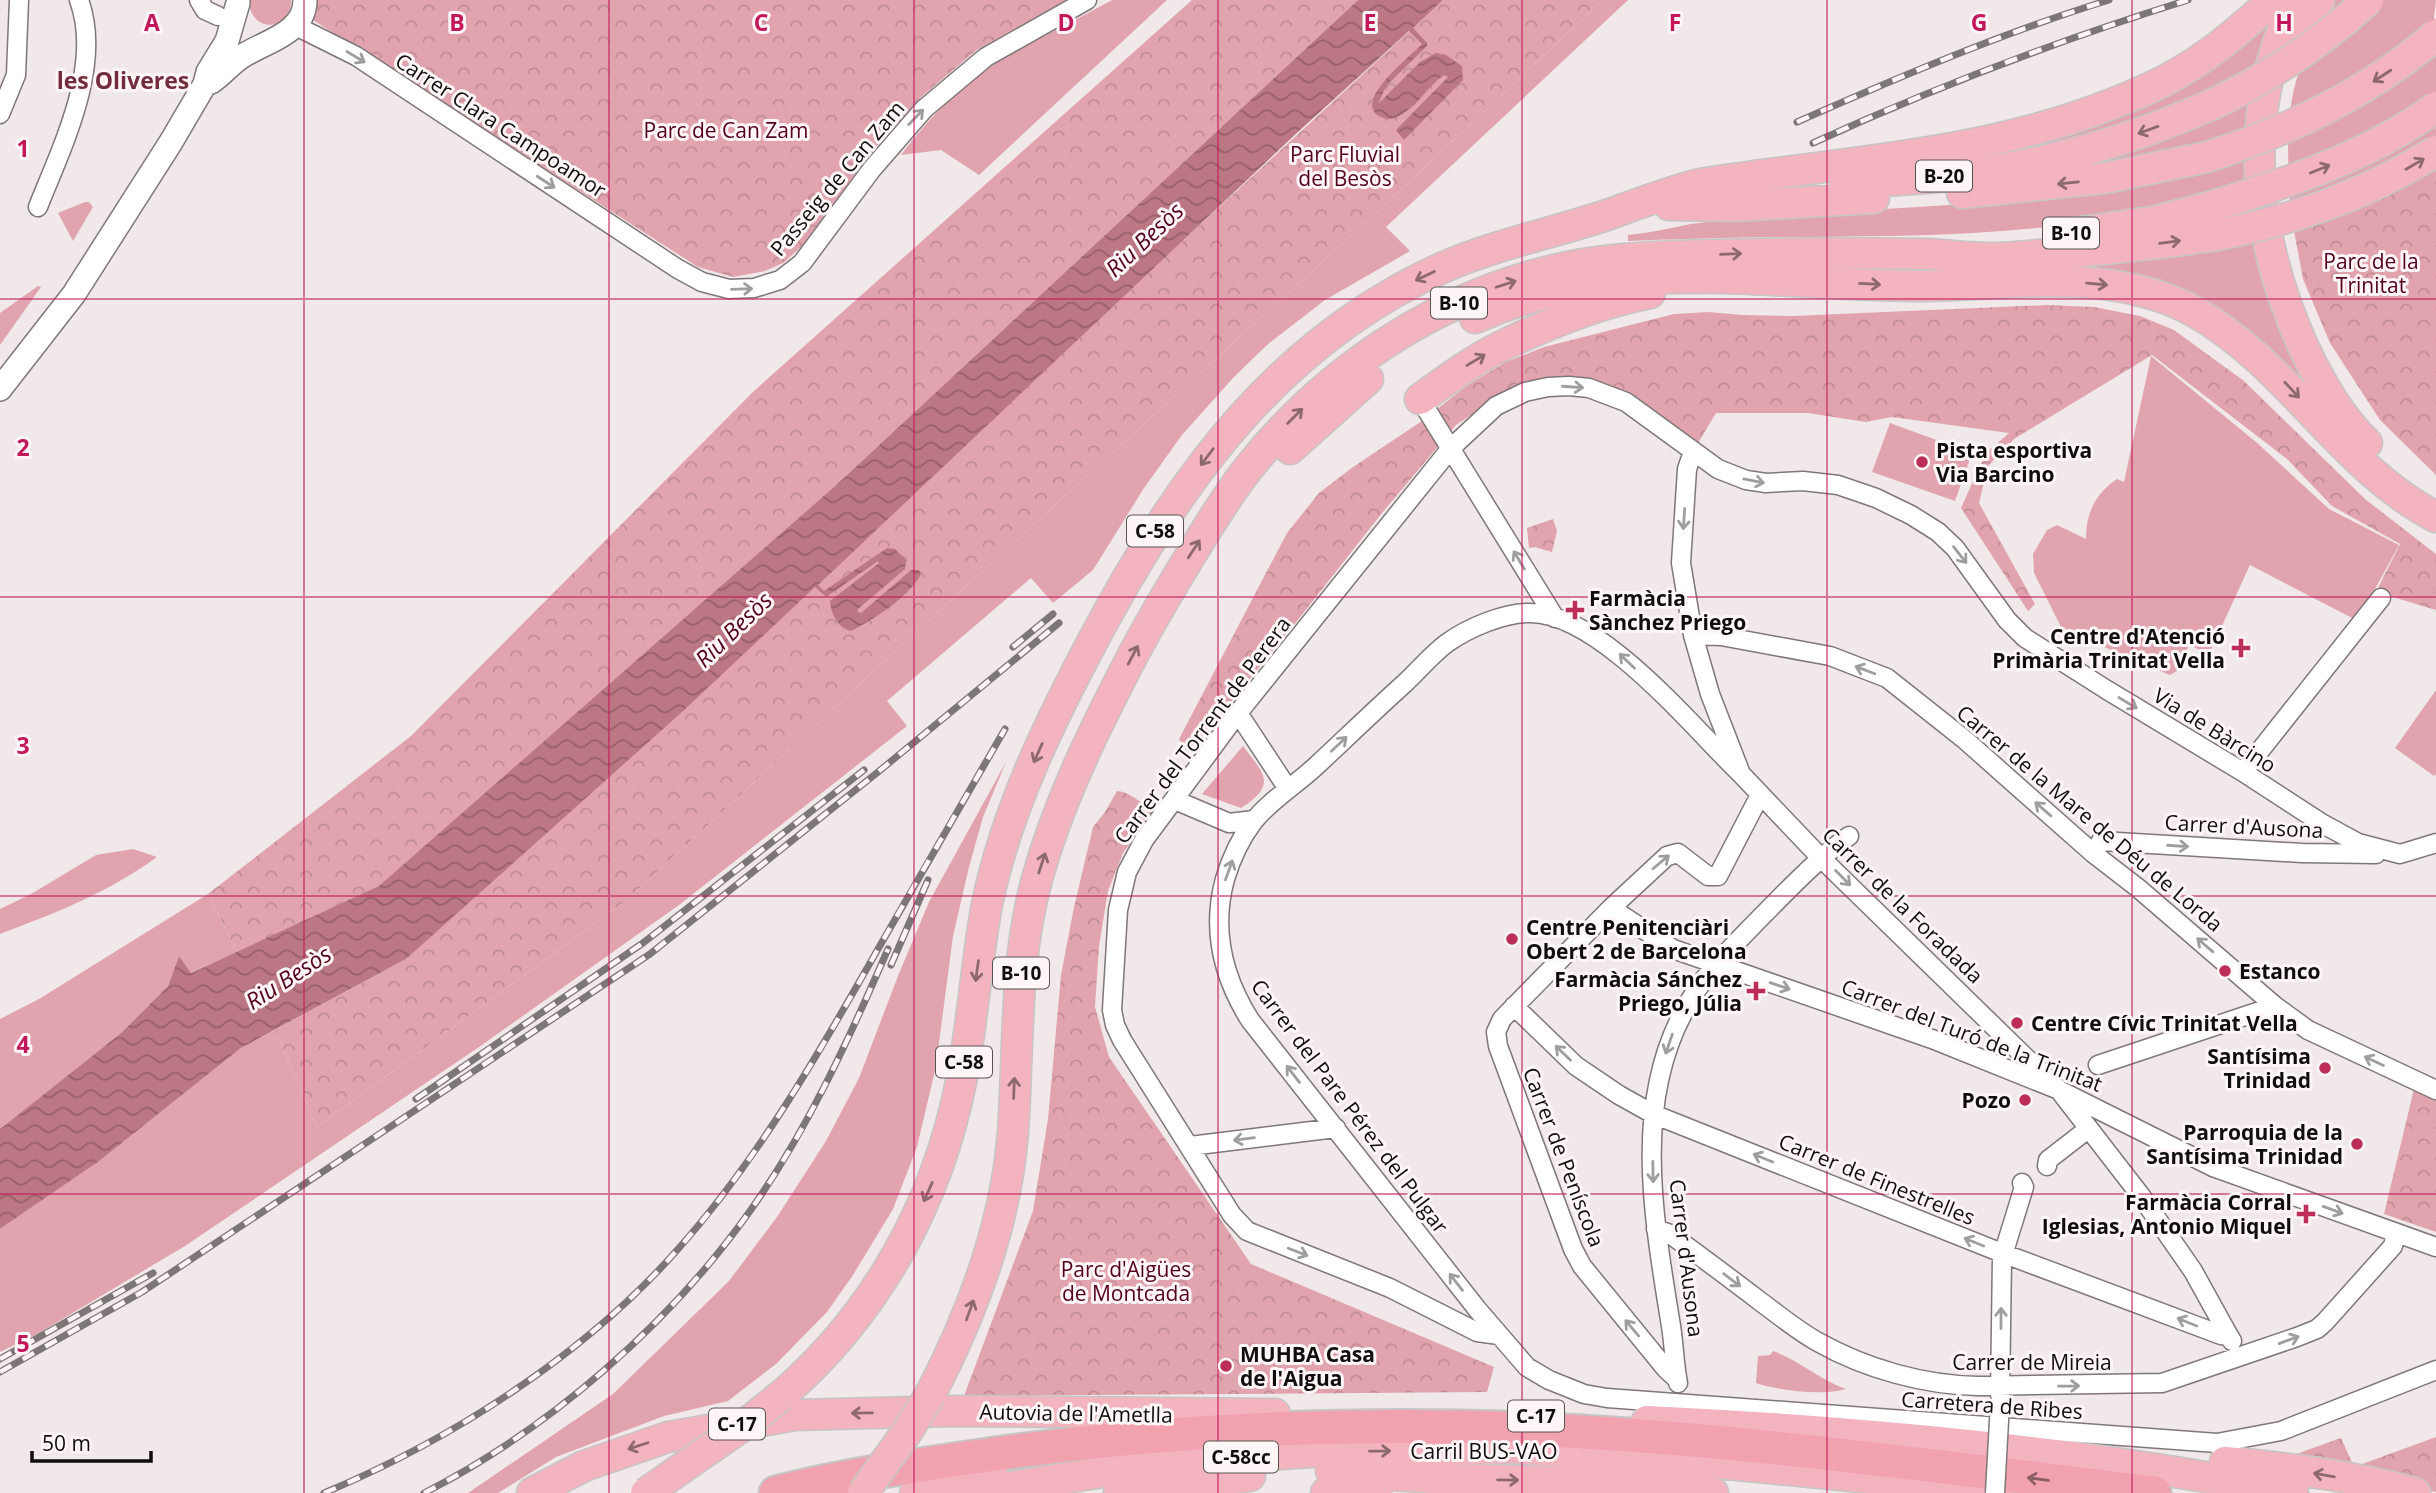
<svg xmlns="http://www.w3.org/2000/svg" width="2436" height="1493" viewBox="0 0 2436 1493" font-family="'Open Sans',sans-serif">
<defs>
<pattern id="park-crowns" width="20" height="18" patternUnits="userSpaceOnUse" patternTransform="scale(1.75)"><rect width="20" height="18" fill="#e1a4ae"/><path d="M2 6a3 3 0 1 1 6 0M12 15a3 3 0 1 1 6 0" fill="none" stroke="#c08c94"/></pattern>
<pattern id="water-waves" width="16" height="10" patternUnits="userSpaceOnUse" patternTransform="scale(1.75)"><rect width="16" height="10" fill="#bb7783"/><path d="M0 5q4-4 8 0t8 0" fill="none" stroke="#97606a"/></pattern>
</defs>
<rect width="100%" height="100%" fill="#f0e8e9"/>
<path fill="#e1a4ae" d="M249,0h42c0,33 -42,33 -42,0z
M1112,0h55l-188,175 -38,-25 -40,5c22,-29 50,-61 79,-81 42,-29 88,-49 132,-74z
M1603,0h25l-242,227 24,24 -85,49 -57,44 -35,34 -51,57 -38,53 -51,82 -40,33 -22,-25 -144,123 20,25 -228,179 -197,140 -297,201 -146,87 -39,19v-123l98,-67 143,-114 34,-18 42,97 310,-227 302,-280 449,-409z
M2333,0h103l-2,18 2,2v146l-146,39c-2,-44 -6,-93 10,-136 8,-23 22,-46 33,-69z
M2276,8c-36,92 -41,192 -10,287 12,37 32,71 51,105 -49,-51 -90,-84 -154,-114v-6l-55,-7 -75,-3v-2l121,-10 61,-10 -5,-53c-133,40 -269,41 -406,42 -59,0 -117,2 -176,4v-6c22,-2 42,-7 63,-11 33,-5 68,-7 101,-9 143,-10 275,-12 416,-46v-28c-54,16 -108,25 -164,31l83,-24 88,-34 -9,-19c-94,39 -193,66 -295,72l-1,-3c84,-16 170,-32 247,-73 43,-24 80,-54 119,-83z
M85,202h4l4,5 -20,34 -15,-28z
M38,286l3,1 -41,58v-32z
M2151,356l105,86 73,67 70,36 -25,46 -20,28 -104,-54 -41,89 -20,-9 -12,26 -7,4 -108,-46 -28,-56 -1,-19 14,-24 10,-5 29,14c0,-26 9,-45 31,-60l7,3z
M1890,423l82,30 -17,48 -83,-29z
M2436,690v84l-2,2 -39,-28z
M1243,746c21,28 35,38 -2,62l-39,-14z
M1006,762l-23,55 -14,50 -16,69 -17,130 -19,81 -24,62 -40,66 -26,37 -51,52 -48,37 -64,15 -108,41 -58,36h-30l145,-99 116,-113 48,-64 49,-76 33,-63 39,-102 31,-74z
M133,849l24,8c-48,35 -101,56 -157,77v-25l31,-15 65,-39z
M208,894l29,58 -47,21 -11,-17 -11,30 -47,47 -121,96v-110l39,-20z
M1773,1351c26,9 47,29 73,38 -24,7 -65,2 -90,-6l2,-27 12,-1z"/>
<path fill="url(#park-crowns)" d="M311,0h758l-91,49 -57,48 -47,52 -73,98 -18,16 -18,8 -32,6 -35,-10 -385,-247z
M1192,0h166l-523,486 -456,401 -142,65 -29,-58 203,-158 343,-345z
M1443,0h160l-225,211 -449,409 -302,280 -310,227 -42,-97 131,-71z
M2436,166v309l-56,-55 -50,-77 -27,-64 -9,-48z
M2047,305l47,2 46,9 34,14 70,51 121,118 71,55v56l-60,-18 24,-48 -68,-38 -45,-47 -135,-104 -138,84 -26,27 -9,37 56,101 -7,7 -67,-103 25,-55 23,-20 -117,-16 -26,5 -58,-9h-92l-18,30 -30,-22 -42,-24 -63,-18 -47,6 -60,40 -74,88 -92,117 -102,124 -9,-15 108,-206 32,-40 34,-26 66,-44 50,-39 37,-22 38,-15 130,-33 35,-2 33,3 51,1z
M1553,519l4,12 -5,21 -17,-5 -6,1 -2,-20z
M1117,791c14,1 24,13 37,20l-31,42 -15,38 -9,55 -4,61 14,50 142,207 243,103 -7,25 -523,4 69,-185 15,-92 13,-144 13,-68 19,-80 12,-15z
M2414,1089l22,12v131l-52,-18z
M2436,1437v55l-156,-32 61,-22 13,29z"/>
<path fill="url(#water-waves)" d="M1358,0h85l-30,28 14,15v3l-40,39 -9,19 42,-42 16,-9 10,2 16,11 1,14 -59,60 -8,-10 52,-53 -4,-2c-16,11 -27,32 -45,41 -5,3 -10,4 -15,2 -38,-12 26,-61 38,-74l-13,-13 -110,100 -481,454 6,6 63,-43 8,1 11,11 -1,9 -47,40 -1,2 4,2 50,-43h8l2,4c-10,21 -49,47 -70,57 -13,-3 -20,-17 -21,-30l49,-38 -1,-2 -52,36 -11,-10 -133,125 -276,247 -165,89 -143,114 -98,67v-100l121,-96 47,-47 11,-30 12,17 188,-87 456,-400z"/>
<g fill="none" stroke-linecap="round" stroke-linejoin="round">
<g stroke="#7f7778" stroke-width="21">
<path id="minor" d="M199,0l6,10 13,6
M296,26l60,30 322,213 24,13 27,7 25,-1 26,-8 22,-17 70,-94 52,-60 62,-52 101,-57
M0,114l16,-39 3,-75
M38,207c24,-61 65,-141 41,-207
M1420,399l135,219
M1693,452l-6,17 -6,94 12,72 17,59 31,80 79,83 239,233 82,106 52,75 36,65
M1693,635l28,1 109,20 57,22 77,61 130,115 44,34 137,118 33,24 128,60
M1238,713l50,76
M2243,772l138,-174
M1741,774c-49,-47 -140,-160 -210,-161 -26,-1 -63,15 -84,30 -15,11 -28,27 -42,40 -30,27 -59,55 -89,83 -20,19 -46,34 -63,56 -13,17 -22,37 -28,57 -14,51 -2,98 25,141l227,289 50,58 22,13 35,14 23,4 610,45 64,-12 155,-61
M1175,800l54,23 25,-3
M2094,854l7,-13 201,12 74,1
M1611,908l62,41 259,90 127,51 154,77 223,80
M1514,1006l62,60 43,29 34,19 349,139 219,82 8,1 3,5
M2098,1065l177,-59
M1190,1146l146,-18
M2047,1166l1,-6 40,-31
M1656,1229l14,5c30,22 61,45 91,68 19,14 37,29 57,40 48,27 106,43 160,44l184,-3 135,-46 20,-8 8,-7 68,-76 3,-13
M1499,1335l-22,-3 -87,-44 -143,-57 -15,-16 -110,-175 -7,-15 -3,-15 6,-100 9,-38 17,-32 94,-127 213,-265 45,-42 29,-14 23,-5 21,-1 20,2 37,14 92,67 28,11 20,3 37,-2 35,4 38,13 35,17 27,17 17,16 52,72 18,18 82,52 136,82 80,52 35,19 42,11 36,-11
M1677,1379l-11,-10 -84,-103 -9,-17 -75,-203 -2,-14 6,-13 109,-111 56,-52 11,-3 30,23h10l42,-81
M1678,1383c-4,-20 -4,-42 -8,-63 -16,-100 -37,-213 13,-307 19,-38 51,-68 80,-98 28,-28 54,-56 86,-79
M2000,1395l2,-137 22,-71 -2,-4"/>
</g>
<g stroke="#7f7778" stroke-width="26">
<path id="tertiary" d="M211,82c11,-7 19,-18 30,-25 24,-16 64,-23 64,-57
M0,389l74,-95 97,-152 34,-58 3,-12 19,-31 11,-38"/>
</g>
<g stroke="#c6c5c5" stroke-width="33">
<path id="trunk" d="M2296,0c-56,112 -43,234 7,346 16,34 37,72 64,97
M2297,43l22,-43
M1845,183c48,-2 97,-5 145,-12 77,-12 150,-35 221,-66
M1962,193l143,-15 102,-21
M1669,205l69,1 136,-8
M2073,233l83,-12 53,-14
M1475,318c140,-64 291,-33 439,-32 93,0 196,-21 281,26 94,53 146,156 241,205
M1420,399c27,-19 53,-39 82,-53 47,-23 97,-43 148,-53
M1290,449l78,-70
M931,1393c42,-81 75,-169 82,-261 6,-85 1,-170 24,-253 22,-79 58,-151 96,-224 24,-45 50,-88 77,-131 13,-20 26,-41 41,-59 83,-103 201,-178 332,-201 44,-7 88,-8 132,-9 72,-2 143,-2 214,-1 20,1 41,4 61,4 24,0 48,-3 71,-5 51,-4 101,-10 152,-17
M782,1395c94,-81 155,-192 179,-313 12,-59 15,-119 26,-178 20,-96 64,-185 110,-271 83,-155 182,-292 347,-366 53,-23 109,-34 163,-52 31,-11 61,-23 93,-31 132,-21 266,-27 393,-73 32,-12 63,-24 92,-42 32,-19 60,-44 88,-69
M1647,1421c214,10 435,30 646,72
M2225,1462c64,6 128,14 190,31
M1331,1471l119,8 116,3 147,11
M532,1493l52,-27 84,-29 128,-22 158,-4 321,3
M915,1493l77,-19
M972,1493l150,-24 107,-11 82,-6 201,-4 205,15 154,15 126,15
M1119,1493l131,-17
M1326,1493l51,-6"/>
</g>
<g stroke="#c6c5c5" stroke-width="37">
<path id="motorway" d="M776,1493c74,-19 150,-29 226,-40 152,-21 306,-29 459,-26 232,5 463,38 693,66"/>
</g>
<use href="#minor" stroke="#fff" stroke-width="18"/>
<use href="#tertiary" stroke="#fff" stroke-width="23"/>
<use href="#trunk" stroke="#f4b4bf" stroke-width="30"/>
<use href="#motorway" stroke="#f2a1af" stroke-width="33"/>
<g stroke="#7c7677" stroke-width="7">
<path id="rail" d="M1797,122c102,-45 205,-89 312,-122
M1813,143c122,-56 247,-103 375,-143
M1013,647l40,-33
M891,965l37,-85
M416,1099l227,-156 221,-173
M0,1359l153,-86
M0,1372l142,-80 508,-338 228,-182 181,-149
M324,1493c129,-54 262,-139 355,-245 80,-90 140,-195 199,-299 42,-74 85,-147 127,-220
M424,1493c124,-63 245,-168 326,-282 57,-80 99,-172 138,-262"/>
</g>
<use href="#rail" stroke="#fef5f6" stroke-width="4.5" stroke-dasharray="13" stroke-linecap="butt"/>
<g stroke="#7f7778" stroke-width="21" stroke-linecap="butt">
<path id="minor-bridge" d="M1995,1493l5,-90"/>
</g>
<g stroke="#c6c5c5" stroke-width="33" stroke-linecap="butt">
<path id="trunk-bridge" d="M2211,105c58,-27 110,-62 157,-105
M2207,157c84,-27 161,-64 229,-122
M2209,207c79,-24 160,-51 227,-100
M2213,236c80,-16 154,-41 223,-85
M646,1493l101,-70 35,-28
M863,1493l46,-64 22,-36"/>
</g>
<use href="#minor-bridge" stroke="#fff" stroke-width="18"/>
<use href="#trunk-bridge" stroke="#f4b4bf" stroke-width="30"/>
</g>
<defs><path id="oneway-shaft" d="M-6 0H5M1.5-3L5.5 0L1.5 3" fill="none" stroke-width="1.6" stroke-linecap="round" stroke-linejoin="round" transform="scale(1.75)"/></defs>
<g stroke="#9f9e9e">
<use href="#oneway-shaft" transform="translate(356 57) rotate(31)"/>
<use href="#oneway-shaft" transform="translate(916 117) rotate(-46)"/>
<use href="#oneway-shaft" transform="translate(546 182) rotate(33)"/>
<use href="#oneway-shaft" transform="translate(742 289) rotate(-2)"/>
<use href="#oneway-shaft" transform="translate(1573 387) rotate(4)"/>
<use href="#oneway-shaft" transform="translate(1754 481) rotate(11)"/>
<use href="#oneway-shaft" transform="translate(1684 519) rotate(94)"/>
<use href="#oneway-shaft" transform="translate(1960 555) rotate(52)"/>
<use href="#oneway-shaft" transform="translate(1519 560) rotate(-121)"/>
<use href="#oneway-shaft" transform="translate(1627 661) rotate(-136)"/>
<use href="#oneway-shaft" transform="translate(1865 670) rotate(-159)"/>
<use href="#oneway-shaft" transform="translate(2128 703) rotate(31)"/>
<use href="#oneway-shaft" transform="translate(1339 744) rotate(-43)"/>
<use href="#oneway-shaft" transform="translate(2043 809) rotate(-139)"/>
<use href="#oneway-shaft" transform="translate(2178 846) rotate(4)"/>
<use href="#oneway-shaft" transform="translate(1661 862) rotate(-40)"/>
<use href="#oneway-shaft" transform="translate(1229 870) rotate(-70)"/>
<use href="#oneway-shaft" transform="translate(1843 878) rotate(45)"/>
<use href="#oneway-shaft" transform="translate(2205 945) rotate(-139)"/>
<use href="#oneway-shaft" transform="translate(1780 986) rotate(19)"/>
<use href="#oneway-shaft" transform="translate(1669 1044) rotate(109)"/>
<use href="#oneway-shaft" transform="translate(1563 1053) rotate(-136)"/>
<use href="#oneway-shaft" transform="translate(2374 1061) rotate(-155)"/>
<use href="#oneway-shaft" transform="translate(1293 1074) rotate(-128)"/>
<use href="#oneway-shaft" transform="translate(1244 1139) rotate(173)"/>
<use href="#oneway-shaft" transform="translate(1763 1158) rotate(-158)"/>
<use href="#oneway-shaft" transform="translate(1653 1172) rotate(89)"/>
<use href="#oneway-shaft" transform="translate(2333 1210) rotate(20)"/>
<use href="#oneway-shaft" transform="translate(1974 1242) rotate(-158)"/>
<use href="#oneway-shaft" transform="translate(1298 1252) rotate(21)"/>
<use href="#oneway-shaft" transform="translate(1732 1280) rotate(37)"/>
<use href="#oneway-shaft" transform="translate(1456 1282) rotate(-128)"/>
<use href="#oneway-shaft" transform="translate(2001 1318) rotate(-90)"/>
<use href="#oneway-shaft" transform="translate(2187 1322) rotate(-158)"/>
<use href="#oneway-shaft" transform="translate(1632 1328) rotate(-130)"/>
<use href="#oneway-shaft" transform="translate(2289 1340) rotate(-20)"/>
<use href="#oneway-shaft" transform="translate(2069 1386) rotate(-1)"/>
</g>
<g stroke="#8d696f">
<use href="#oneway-shaft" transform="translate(2382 76) rotate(147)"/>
<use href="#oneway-shaft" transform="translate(2148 130) rotate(160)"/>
<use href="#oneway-shaft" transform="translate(2415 164) rotate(-30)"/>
<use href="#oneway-shaft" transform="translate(2320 169) rotate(-22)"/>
<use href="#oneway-shaft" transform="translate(2068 183) rotate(174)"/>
<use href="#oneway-shaft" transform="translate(2170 242) rotate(-8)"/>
<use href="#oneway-shaft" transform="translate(1731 254) rotate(-2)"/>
<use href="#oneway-shaft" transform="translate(1425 276) rotate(154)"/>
<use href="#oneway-shaft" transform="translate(1506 284) rotate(-18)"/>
<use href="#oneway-shaft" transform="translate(1870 284) rotate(3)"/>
<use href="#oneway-shaft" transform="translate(2097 284) rotate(5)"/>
<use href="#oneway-shaft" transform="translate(1476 360) rotate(-31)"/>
<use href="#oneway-shaft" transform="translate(2292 390) rotate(47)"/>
<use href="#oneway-shaft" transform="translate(1295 416) rotate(-45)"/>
<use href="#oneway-shaft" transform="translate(1207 457) rotate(127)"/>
<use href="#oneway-shaft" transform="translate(1194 549) rotate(-57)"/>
<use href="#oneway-shaft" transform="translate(1133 655) rotate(-62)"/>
<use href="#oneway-shaft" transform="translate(1038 753) rotate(114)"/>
<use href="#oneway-shaft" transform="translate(1042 863) rotate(-72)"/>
<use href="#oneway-shaft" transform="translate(977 971) rotate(98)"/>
<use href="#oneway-shaft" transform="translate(1014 1088) rotate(-88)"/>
<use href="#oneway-shaft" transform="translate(928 1192) rotate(114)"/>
<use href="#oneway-shaft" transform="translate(970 1310) rotate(-70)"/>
<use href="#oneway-shaft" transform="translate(862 1413) rotate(179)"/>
<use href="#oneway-shaft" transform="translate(638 1446) rotate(162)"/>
<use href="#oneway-shaft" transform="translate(1380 1451) rotate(-1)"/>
<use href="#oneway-shaft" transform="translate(2324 1475) rotate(-170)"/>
<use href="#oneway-shaft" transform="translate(1508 1480) rotate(1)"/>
</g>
<use stroke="#8c5e66" href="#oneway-shaft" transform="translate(2038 1479) rotate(-173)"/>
<path fill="none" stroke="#c2185b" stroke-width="2" stroke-opacity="0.55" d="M304,0v1493M609,0v1493M914,0v1493M1218,0v1493M1522,0v1493M1827,0v1493M2132,0v1493M0,299h2436M0,597h2436M0,896h2436M0,1194h2436"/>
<g fill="#bc2d58" stroke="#fef5f6" stroke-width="2.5">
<circle cx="1922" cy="462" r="7"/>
<path d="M1571.5 599.5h7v7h7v7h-7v7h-7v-7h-7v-7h7z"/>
<path d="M2237.5 637.5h7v7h7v7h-7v7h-7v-7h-7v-7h7z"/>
<circle cx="1512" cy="939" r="7"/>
<circle cx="2225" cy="971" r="7"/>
<path d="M1752.5 980.5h7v7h7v7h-7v7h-7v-7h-7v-7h7z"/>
<circle cx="2017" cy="1023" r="7"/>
<circle cx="2325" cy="1068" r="7"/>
<circle cx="2025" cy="1100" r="7"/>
<circle cx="2357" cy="1144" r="7"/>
<path d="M2302.5 1203.5h7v7h7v7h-7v7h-7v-7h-7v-7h7z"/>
<circle cx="1226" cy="1366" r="7"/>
</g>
<g text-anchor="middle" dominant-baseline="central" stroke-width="6" stroke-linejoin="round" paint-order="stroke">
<g fill="#fef5f6" stroke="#575353" stroke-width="2">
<rect x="1916" y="160.5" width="56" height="31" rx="5"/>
<rect x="2043" y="217.5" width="56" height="31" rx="5"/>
<rect x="1431" y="287.5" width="56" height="31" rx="5"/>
<rect x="1127" y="515.5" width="56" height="31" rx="5"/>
<rect x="993" y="957.5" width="56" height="31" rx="5"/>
<rect x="936" y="1046.5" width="56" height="31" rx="5"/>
<rect x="1508" y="1400.5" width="56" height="31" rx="5"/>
<rect x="709" y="1408.5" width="56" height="31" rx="5"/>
<rect x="1204" y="1441.5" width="74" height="31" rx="5"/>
</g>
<g font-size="19" font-weight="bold" fill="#100d0d">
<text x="1944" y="176">B-20</text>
<text x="2071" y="233">B-10</text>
<text x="1459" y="303">B-10</text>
<text x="1155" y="531">C-58</text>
<text x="1021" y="973">B-10</text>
<text x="964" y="1062">C-58</text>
<text x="1536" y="1416">C-17</text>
<text x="737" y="1424">C-17</text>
<text x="1241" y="1457">C-58cc</text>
</g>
<g font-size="21" fill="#100d0d" stroke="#fef5f6">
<text transform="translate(501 125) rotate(33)">Carrer Clara Campoamor</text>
<text transform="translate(837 178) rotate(-50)">Passeig de Can Zam</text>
<text transform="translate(1202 730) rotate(-53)">Carrer del Torrent de Perera</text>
<text transform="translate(2215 730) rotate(32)">Via de Bàrcino</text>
<text transform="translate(2090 818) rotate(40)">Carrer de la Mare de Déu de Lorda</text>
<text transform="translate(2244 826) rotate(3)">Carrer d'Ausona</text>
<text transform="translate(1903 905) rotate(44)">Carrer de la Foradada</text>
<text transform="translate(1972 1035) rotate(21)">Carrer del Turó de la Trinitat</text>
<text transform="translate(1350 1106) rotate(53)">Carrer del Pare Pérez del Pulgar</text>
<text transform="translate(1564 1157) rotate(69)">Carrer de Peníscola</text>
<text transform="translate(1877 1179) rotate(22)">Carrer de Finestrelles</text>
<text transform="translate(1687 1258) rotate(83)">Carrer d'Ausona</text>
<text x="2032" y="1362">Carrer de Mireia</text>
<text transform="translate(1992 1405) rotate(4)">Carretera de Ribes</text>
<text transform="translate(1076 1413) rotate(1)">Autovia de l'Ametlla</text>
<text x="1484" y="1451">Carril BUS-VAO</text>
</g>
<g font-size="21" fill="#53001e" stroke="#fef5f6">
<text x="726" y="130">Parc de Can Zam</text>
<text x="1345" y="154">Parc Fluvial<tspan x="1345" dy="24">del Besòs</tspan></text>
<text x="2371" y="261">Parc de la<tspan x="2371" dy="24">Trinitat</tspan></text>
<text x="1126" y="1269">Parc d'Aigües<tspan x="1126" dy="24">de Montcada</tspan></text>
</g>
<g font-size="21" font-weight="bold" fill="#100d0d" stroke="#fef5f6" text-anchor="start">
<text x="1936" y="450">Pista esportiva<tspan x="1936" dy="24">Via Barcino</tspan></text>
<text x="1589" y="598">Farmàcia<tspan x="1589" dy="24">Sànchez Priego</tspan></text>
<text x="2225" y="636" text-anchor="end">Centre d'Atenció<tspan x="2225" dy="24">Primària Trinitat Vella</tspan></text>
<text x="1526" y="927">Centre Penitenciàri<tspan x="1526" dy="24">Obert 2 de Barcelona</tspan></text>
<text x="2239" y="971">Estanco</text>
<text x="1742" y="979" text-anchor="end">Farmàcia Sánchez<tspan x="1742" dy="24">Priego, Júlia</tspan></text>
<text x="2031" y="1023">Centre Cívic Trinitat Vella</text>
<text x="2311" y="1056" text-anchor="end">Santísima<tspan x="2311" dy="24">Trinidad</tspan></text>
<text x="2011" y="1100" text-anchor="end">Pozo</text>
<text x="2343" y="1132" text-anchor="end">Parroquia de la<tspan x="2343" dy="24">Santísima Trinidad</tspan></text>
<text x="2292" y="1202" text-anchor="end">Farmàcia Corral<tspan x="2292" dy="24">Iglesias, Antonio Miquel</tspan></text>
<text x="1240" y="1354">MUHBA Casa<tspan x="1240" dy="24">de l'Aigua</tspan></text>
</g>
<g font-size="23" font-weight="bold" fill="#722c3d" stroke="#fef5f6">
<text x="123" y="80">les Oliveres</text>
</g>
<g font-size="23" font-style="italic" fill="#53001e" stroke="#fef5f6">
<text transform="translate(1144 239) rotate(-43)">Riu Besòs</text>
<text transform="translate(733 629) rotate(-44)">Riu Besòs</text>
<text transform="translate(288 977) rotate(-33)">Riu Besòs</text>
</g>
</g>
<g font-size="23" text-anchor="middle" font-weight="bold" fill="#c2185b" stroke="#fef5f6" stroke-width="6" stroke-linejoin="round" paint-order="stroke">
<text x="152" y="31">A</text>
<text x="457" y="31">B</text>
<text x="761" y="31">C</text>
<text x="1066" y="31">D</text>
<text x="1370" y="31">E</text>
<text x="1675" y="31">F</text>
<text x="1979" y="31">G</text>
<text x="2284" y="31">H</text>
<text x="23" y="157">1</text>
<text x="23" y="456">2</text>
<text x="23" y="754">3</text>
<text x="23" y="1053">4</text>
<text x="23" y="1352">5</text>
</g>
<path d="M32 1451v10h119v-10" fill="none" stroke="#100d0d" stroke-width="3.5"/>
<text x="42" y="1451" font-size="21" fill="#100d0d" stroke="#fef5f6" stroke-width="5" paint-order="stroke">50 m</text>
</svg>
